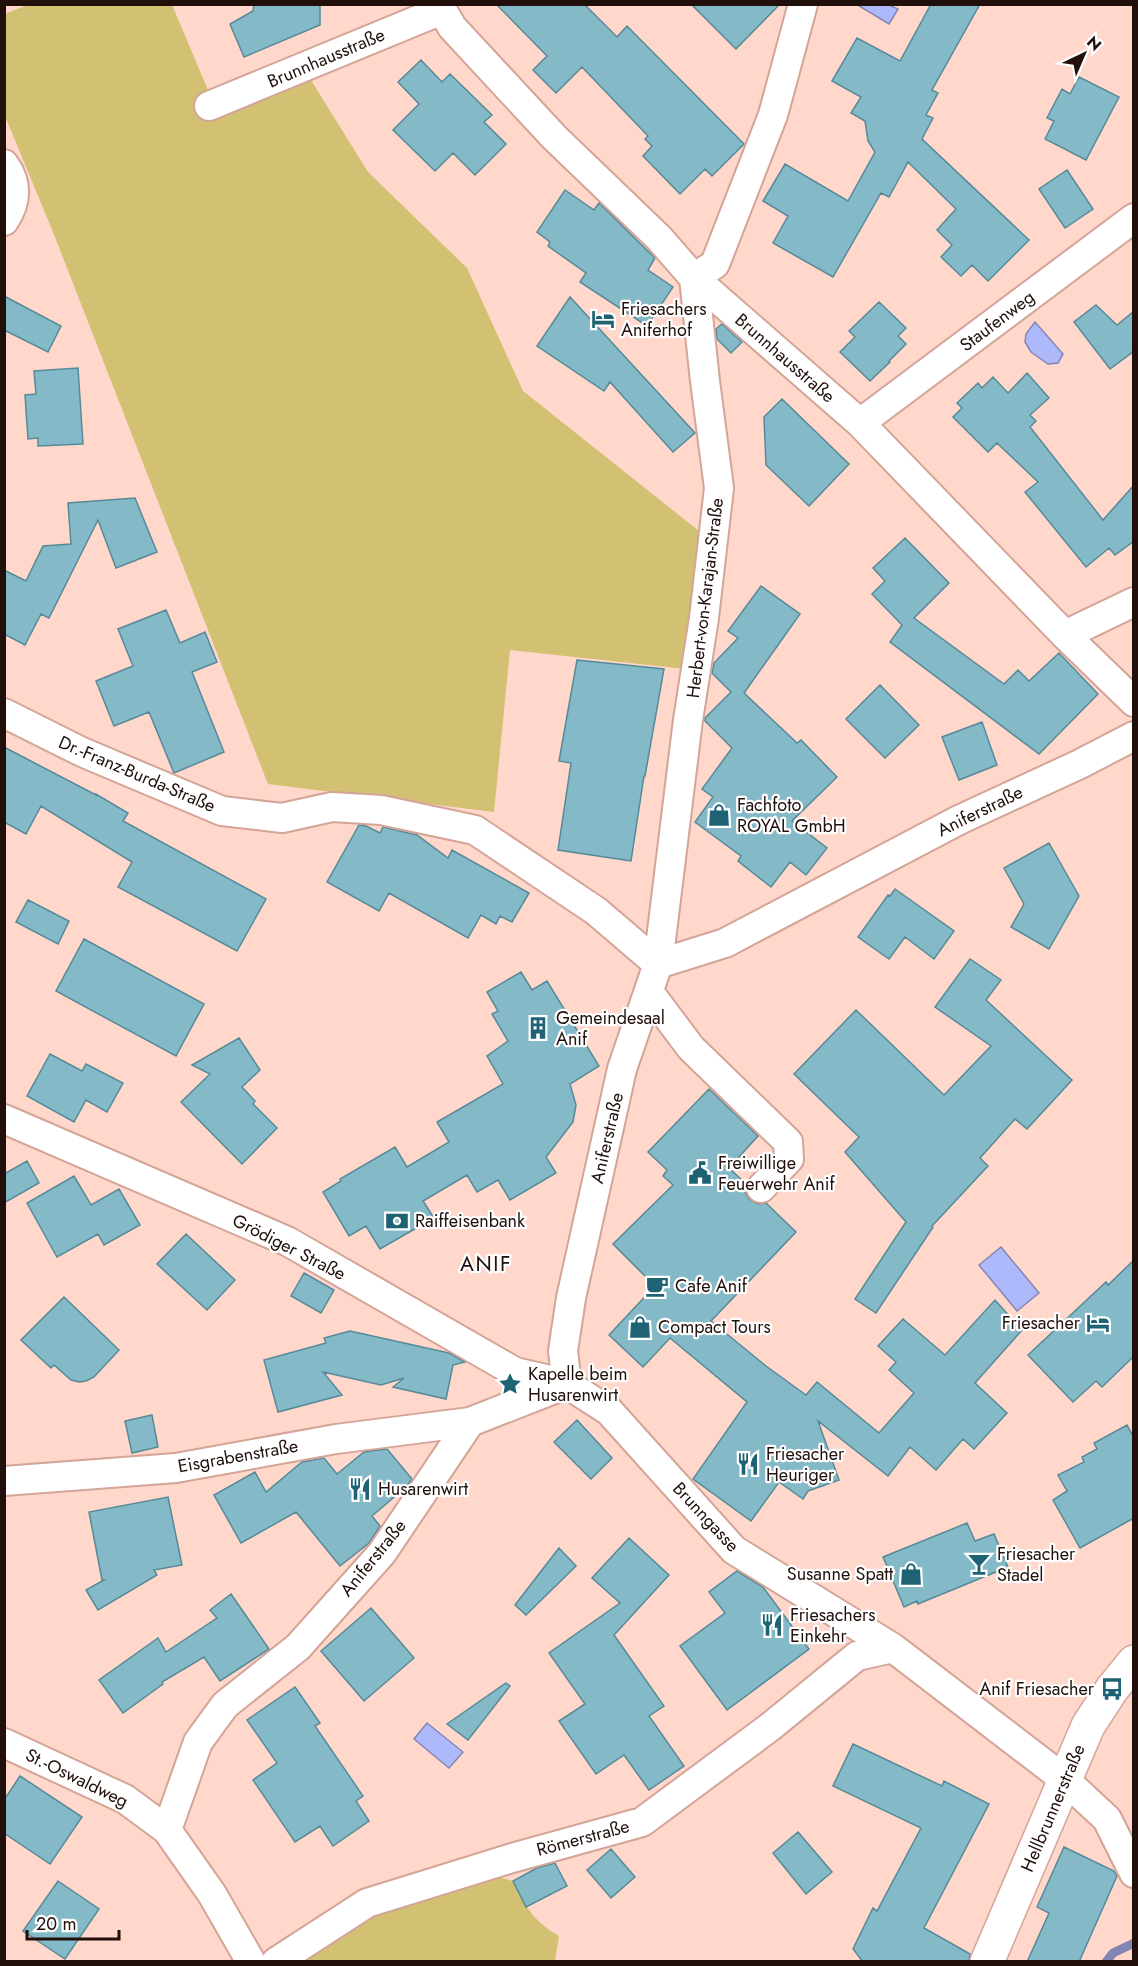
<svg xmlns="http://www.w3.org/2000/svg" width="1138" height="1966" viewBox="0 0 1138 1966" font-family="Jost,sans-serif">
<rect width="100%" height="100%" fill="#ffd7cb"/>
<path fill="#d2c073" d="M28,5h144l47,111 90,-39 59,95 99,96 56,123 181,144 -19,134 -175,-19 -16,162 -226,-28 -215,-552 -48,-116 -1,-102z
M491,1875l22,6c14,27 19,39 46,55l-4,25 -248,1c42,-48 126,-68 184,-87z"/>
<path fill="#aeb9fc" stroke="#8386b4" stroke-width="1.5" d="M856,4l33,1 9,4 -9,15z
M1035,322l28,32 -5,9 -10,1 -17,-12 -6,-10 1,-8z
M1001,1247l38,46 -22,18 -38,-46z
M427,1723l36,29 -14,16 -35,-29z"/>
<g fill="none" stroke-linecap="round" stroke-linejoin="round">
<path stroke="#8386b4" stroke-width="9" d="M1106,1962l7,-9 21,-10"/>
</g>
<path fill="#84b9c7" stroke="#568a98" stroke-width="1.5" d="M254,4h66v21l-76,32 -14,-33 23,-13z
M496,4h88l33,33 10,-11 117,118 -32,32 -7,-7 -25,25 -37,-38 9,-10 -7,-7 3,-3 -66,-69 -26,26 -23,-23 14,-14z
M691,4h89l-44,45z
M931,4h49l-48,86 6,3 -12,22 7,3 -11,21 107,101 -41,41 -16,-16 -11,11 -20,-19 11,-12 -15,-15 19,-21 -48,-47 -19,35 -8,-4 -48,84 -60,-34 15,-27 -25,-15 22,-37 63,37 27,-49 -7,-11 -3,-20 -14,-8 10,-16 -29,-16 25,-43 43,23z
M421,60l21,22 8,-8 42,41 -8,7 22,22 -31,31 -22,-22 -18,18 -42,-41 26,-26 -21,-22z
M1079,77l40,20 -33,63 -41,-21 9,-18 -7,-3 15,-29 8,5z
M1067,170l26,39 -28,19 -26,-39z
M565,190l29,20 5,-7 56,55 -7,12 25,17 -26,39 -67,-44 6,-9 -38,-27 2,-4 -13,-10z
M4,296l57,30 -13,26 -44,-22z
M570,297l125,136 -22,19 -63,-70 -6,9 -67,-45z
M879,302l27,26 -8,8 8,8 -17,17 1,1 -20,19 -30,-29 15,-15 -6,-6z
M1096,305l21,20 17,-14v40l-24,18 -36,-47z
M722,324l20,18 -11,11 -14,-14 -1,-10z
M78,368l5,76 -45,2v-8l-10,1 -3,-44 11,-1 -2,-23z
M1027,373l22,25 -19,17 6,6 -6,6 73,93 31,-35v56l-19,14 -6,-7 -23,19 -61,-75 13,-10 -41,-39 -9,9 -35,-35 9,-9 -5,-5 21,-20 4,5 11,-11 15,16z
M782,399l67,65 -40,42 -43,-41 -2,-48z
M135,498l22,54 -41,16 -18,-48 -49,98 -8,-4 -16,31 -21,-11v-64l22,11 17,-35 28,-2 -3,-41z
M905,538l44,45 -35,35 90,66 14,-14 11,11 30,-28 39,41 -59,60 -149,-112 12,-17 -30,-31 13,-13 -12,-13z
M761,586l39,28 -56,79 53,50 4,-3 36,37 -45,44 35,27 -21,27 -16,-13 -19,25 -33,-26 3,-5 -46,-34 18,-25 -11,-8 30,-41 -27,-27v-3l26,-26 -19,-19 2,-10 24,-25 -10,-7z
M166,610l14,33 25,-11 12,30 -25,10 32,80 -50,21 -25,-61 -35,14 -18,-45 37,-15 -15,-37z
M577,660l87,9 -19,107h-1l-13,85 -73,-11 13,-87 -12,-2z
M880,685l39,40 -34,33 -39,-39z
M982,722l15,43 -38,15 -17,-43z
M4,747l92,48v-1l32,19 -5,8 143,78 -29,52 -119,-64 14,-25 -91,-56 -15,28 -22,-12z
M359,825l7,1 14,7 3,-6 34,8 31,23 4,-8 77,43 -17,29 -12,-6 -4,8 -15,-9 -13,23 -79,-45 -10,18 -52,-29z
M1049,843l30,53 -30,53 -38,-22 13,-23 -20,-36z
M895,889l59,42 -20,28 -29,-22 -16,22 -31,-22 30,-42 2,1z
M28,900l41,21 -11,23 -42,-22z
M84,939l120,65 -28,52 -120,-65z
M970,959l31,21 -15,20 86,80 -45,49 -12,-10 -35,39 8,8 -56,60 1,1 -57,86 -21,-14 51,-77 -61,-70 14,-15 -65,-63 62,-64 88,85 47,-49 -56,-39z
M521,972l11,18 15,-9 52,85 -29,18 6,21 -3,17 -27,35 10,16 -46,27 -12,-20 -21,12 -10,-17 -44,26 11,17 -54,31 -14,-23 -17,10 -26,-44 18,-11 -1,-2 55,-32 12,20 42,-25 -12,-20 66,-38 -16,-28 21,-15 -16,-27 6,-3 -11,-19z
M239,1038l21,32 -18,17 13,14 -2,3 24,24 -35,36 -61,-62 29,-28 -18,-9z
M50,1054l32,17 4,-7 37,19 -16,29 -21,-12 -12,22 -47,-26z
M709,1089l49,47 -29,32 16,15v9l4,7 9,5 8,-1 30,29 -85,89 55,45 40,29 11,-13 62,51 35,-40 -25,-23 7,-8 -18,-16 25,-27 42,36 50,-55 27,30 -47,53 32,30 -33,36 -11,-10 -27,31 -26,-23 -22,29 -70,-55 21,59 -31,11 -5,8 -24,-17 -28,39 -58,-42 54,-77 -77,-64 -27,29 -34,-32 46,-49 -42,-42 60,-59 -10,-9 4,-6 -19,-18z
M27,1161l12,22 -35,20v-29z
M74,1176l17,29 28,-16 21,36 -36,20 -6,-11 -41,23 -30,-54z
M186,1234l49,46 -28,30 -50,-46z
M1134,1260v96l-32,31 -6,-6 -23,21 -45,-47 78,-73 2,3z
M304,1273l30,17 -13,23 -30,-17z
M64,1297l55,53 -25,27 -8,4 -7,1 -8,-2 -17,-15 -3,3 -30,-28z
M350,1331l99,22 16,9 -12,3 -7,34 -53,-12 11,-9 -23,7 -58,-13 19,23 -64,17 -14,-52 62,-17 -2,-5z
M152,1415l6,32 -26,6 -7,-32z
M577,1420l35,38 -21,21 -37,-37z
M1127,1425l7,13v80l-54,30 -27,-48 14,-9 -9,-16 26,-13 -2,-5 15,-8 -3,-6z
M387,1449l25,30 -6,8 -34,29 8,10 -11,17 -29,23 -44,-54 -55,31 -27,-48 41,-23 11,20 36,-30 22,-4 13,16 27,-22z
M168,1497l14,68 -28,5 3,5 -59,35 -12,-20 18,-10h-2l-13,-68z
M967,1523l8,18 19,-7 14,33 -90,37 -1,-3 -13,6 -21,-50z
M629,1538l40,37 -55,60 50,71 -15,10 35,50 -35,24 -25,-35 -28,19 -37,-53 26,-17 -36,-51 71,-50 -28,-25z
M559,1548l17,18 -50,49 -11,-10z
M737,1571l26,16 46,62 -82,61 -47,-64 45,-33 -16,-21z
M231,1594l38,55 -49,32 -16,-24 -42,25 1,2 -40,29 -24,-33 59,-42 8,14 51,-34 -7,-8z
M371,1608l43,50 -50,43 -43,-50z
M506,1683l4,3 -42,54 -21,-16z
M295,1687l25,36 -5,3 48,70 -7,5 13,20 -36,25 -13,-20 -25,16 -42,-62 24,-17 -30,-43z
M853,1744l89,42 2,-5 45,23 -65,124 46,26 -1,8h-106l-10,-13 20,-41 4,3 44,-83 -88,-42z
M20,1776l62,41 -32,47 -46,-31v-33z
M798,1832l34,40 -26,22 -33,-41z
M1064,1847l50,24 3,5 -38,86h-52l22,-49 -12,-6z
M611,1849l24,28 -24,21 -24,-28z
M555,1863l12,23 -41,21 -13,-26 24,-13z
M58,1881l41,28 -34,50 -42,-28z"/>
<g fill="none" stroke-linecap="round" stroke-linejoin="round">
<g stroke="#d4a497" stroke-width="32">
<path id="minor" d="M439,4l13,23 102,110 105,101 35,40 166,145 205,212 69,67
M209,106l233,-96
M4,164c14,19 13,38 0,57
M694,278l21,-14 58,-149 30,-111
M860,423l274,-205
M1065,635l69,-33
M4,713l78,39 140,59 60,7 50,-11 49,3 94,20 121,81 62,53
M658,964l67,-21 234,-123 121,-56 54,-28
M649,992l42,56 97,94 1,17 -28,29
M4,1119l283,122 228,131 52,12 42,27 125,139 159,98 171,131 43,40 27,54
M567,1384l-4,-33 8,-53 51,-229 36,-105 30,-244 16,-102 15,-130 -14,-107 -11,-103
M4,1481l172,-13 160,-29 134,-17
M4,1743l121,56 42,31 45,64 39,68
M167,1830l31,-88 27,-37 73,-58 84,-94 88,-131 97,-38
M276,1962l91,-59 145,-45 130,-36 128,-95 87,-71 36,-8"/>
</g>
<g stroke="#d4a497" stroke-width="36">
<path id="tertiary" d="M987,1962l101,-236 24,-37 22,-27"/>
</g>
<use href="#minor" stroke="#fff" stroke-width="28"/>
<use href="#tertiary" stroke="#fff" stroke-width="33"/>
</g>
<defs>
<g id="hotel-bare" transform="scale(1.8)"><path d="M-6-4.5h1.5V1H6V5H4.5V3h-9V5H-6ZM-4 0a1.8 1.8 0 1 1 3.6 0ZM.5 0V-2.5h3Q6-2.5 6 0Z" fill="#1d6373" stroke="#fff" stroke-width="2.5" paint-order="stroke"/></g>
<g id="shop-bare" transform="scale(1.8)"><path d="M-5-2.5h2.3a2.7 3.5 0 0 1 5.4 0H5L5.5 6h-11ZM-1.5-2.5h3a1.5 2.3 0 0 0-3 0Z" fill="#1d6373" stroke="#fff" stroke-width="2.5" paint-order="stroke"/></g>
<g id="building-bare" transform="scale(1.8)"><path d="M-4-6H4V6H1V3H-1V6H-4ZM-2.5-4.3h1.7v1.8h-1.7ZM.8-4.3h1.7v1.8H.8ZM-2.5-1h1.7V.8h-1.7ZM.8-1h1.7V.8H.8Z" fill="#1d6373" stroke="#fff" stroke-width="2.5" paint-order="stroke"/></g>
<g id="civic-bare" transform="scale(1.8)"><path d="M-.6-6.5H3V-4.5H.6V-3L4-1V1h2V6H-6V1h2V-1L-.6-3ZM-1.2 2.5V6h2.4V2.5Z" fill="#1d6373" stroke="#fff" stroke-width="2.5" paint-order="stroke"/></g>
<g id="bank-bare" transform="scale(1.8)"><path d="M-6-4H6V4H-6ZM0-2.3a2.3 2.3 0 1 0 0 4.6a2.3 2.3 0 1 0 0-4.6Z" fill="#1d6373" stroke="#fff" stroke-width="2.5" paint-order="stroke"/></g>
<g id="cafe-bare" transform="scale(1.8)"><path d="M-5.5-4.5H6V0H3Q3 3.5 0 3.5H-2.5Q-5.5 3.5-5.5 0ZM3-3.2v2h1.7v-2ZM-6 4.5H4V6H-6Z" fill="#1d6373" stroke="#fff" stroke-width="2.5" paint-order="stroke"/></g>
<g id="sight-bare" transform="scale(1.8)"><path d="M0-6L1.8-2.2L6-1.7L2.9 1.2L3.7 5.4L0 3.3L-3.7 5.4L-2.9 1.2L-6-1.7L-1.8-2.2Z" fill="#1d6373" stroke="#fff" stroke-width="2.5" paint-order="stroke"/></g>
<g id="restaurant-bare" transform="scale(1.8)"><path d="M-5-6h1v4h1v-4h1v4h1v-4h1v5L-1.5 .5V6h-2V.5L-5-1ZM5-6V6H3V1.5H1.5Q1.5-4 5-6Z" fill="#1d6373" stroke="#fff" stroke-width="2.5" paint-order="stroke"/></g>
<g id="bar-bare" transform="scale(1.8)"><path d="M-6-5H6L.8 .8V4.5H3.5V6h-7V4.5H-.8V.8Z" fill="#1d6373" stroke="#fff" stroke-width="2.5" paint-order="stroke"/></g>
<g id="bus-bare" transform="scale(1.8)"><path d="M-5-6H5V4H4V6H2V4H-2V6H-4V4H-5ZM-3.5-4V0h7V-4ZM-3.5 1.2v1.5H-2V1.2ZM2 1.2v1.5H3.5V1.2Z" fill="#1d6373" stroke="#fff" stroke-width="2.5" paint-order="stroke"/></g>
</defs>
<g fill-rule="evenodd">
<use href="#hotel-bare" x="603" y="319"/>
<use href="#shop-bare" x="719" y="815"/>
<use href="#building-bare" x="538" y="1028"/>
<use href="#civic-bare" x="700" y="1173"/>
<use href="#bank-bare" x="397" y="1221"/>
<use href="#cafe-bare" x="657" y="1286"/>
<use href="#hotel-bare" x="1098" y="1323"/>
<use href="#shop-bare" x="640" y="1327"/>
<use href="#sight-bare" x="510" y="1384"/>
<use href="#restaurant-bare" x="748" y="1464"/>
<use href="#restaurant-bare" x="360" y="1489"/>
<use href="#bar-bare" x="979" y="1564"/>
<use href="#shop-bare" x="911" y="1574"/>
<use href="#restaurant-bare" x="772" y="1625"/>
<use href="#bus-bare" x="1112" y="1689"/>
</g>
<g text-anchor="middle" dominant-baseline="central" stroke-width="4.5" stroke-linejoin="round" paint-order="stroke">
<g font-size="18" fill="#200f0b" stroke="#fff">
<text transform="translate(326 58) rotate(-23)">Brunnhausstraße</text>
<text transform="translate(997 321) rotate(-37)">Staufenweg</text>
<text transform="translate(785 358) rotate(41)">Brunnhausstraße</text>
<text transform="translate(705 598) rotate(-83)">Herbert-von-Karajan-Straße</text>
<text transform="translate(137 774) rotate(23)">Dr.-Franz-Burda-Straße</text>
<text transform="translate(980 811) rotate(-26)">Aniferstraße</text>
<text transform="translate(607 1138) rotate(-77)">Aniferstraße</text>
<text transform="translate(289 1247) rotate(27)">Grödiger Straße</text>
<text transform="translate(238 1456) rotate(-10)">Eisgrabenstraße</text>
<text transform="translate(706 1517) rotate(47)">Brunngasse</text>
<text transform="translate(373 1558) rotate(-51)">Aniferstraße</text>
<text transform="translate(77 1778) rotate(26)">St.-Oswaldweg</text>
<text transform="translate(1053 1808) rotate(-67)">Hellbrunnerstraße</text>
<text transform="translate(583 1838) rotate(-15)">Römerstraße</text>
</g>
<g font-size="18" fill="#200f0b" stroke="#fff" text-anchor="start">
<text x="621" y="309">Friesachers<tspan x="621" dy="21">Aniferhof</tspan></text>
<text x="737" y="805">Fachfoto<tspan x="737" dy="21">ROYAL GmbH</tspan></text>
<text x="556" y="1018">Gemeindesaal<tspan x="556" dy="21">Anif</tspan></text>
<text x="718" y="1163">Freiwillige<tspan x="718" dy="21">Feuerwehr Anif</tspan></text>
<text x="415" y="1221">Raiffeisenbank</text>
<text x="675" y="1286">Cafe Anif</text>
<text x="1080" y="1323" text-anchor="end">Friesacher</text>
<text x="658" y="1327">Compact Tours</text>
<text x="528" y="1374">Kapelle beim<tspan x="528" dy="21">Husarenwirt</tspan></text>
<text x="766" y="1454">Friesacher<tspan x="766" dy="21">Heuriger</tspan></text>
<text x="378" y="1489">Husarenwirt</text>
<text x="997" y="1554">Friesacher<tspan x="997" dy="21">Stadel</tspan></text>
<text x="893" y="1574" text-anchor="end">Susanne Spatt</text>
<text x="790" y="1615">Friesachers<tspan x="790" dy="21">Einkehr</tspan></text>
<text x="1094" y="1689" text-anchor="end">Anif Friesacher</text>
</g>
<g font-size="21" letter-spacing="1.5" fill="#200f0b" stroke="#fff">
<text x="486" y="1264">ANIF</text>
</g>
</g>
<rect width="1138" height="1966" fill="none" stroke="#200f0b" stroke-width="12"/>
<g transform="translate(1084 54) rotate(44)" stroke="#ffffff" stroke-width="4.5" paint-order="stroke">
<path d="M0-4.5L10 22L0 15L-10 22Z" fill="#200f0b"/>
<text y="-9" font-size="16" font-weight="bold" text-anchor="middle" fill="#200f0b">N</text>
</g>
<path d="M27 1930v9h92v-9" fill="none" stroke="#200f0b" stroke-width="3"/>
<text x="36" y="1930" font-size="18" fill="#200f0b" stroke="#ffffff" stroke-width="4.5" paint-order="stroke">20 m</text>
</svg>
